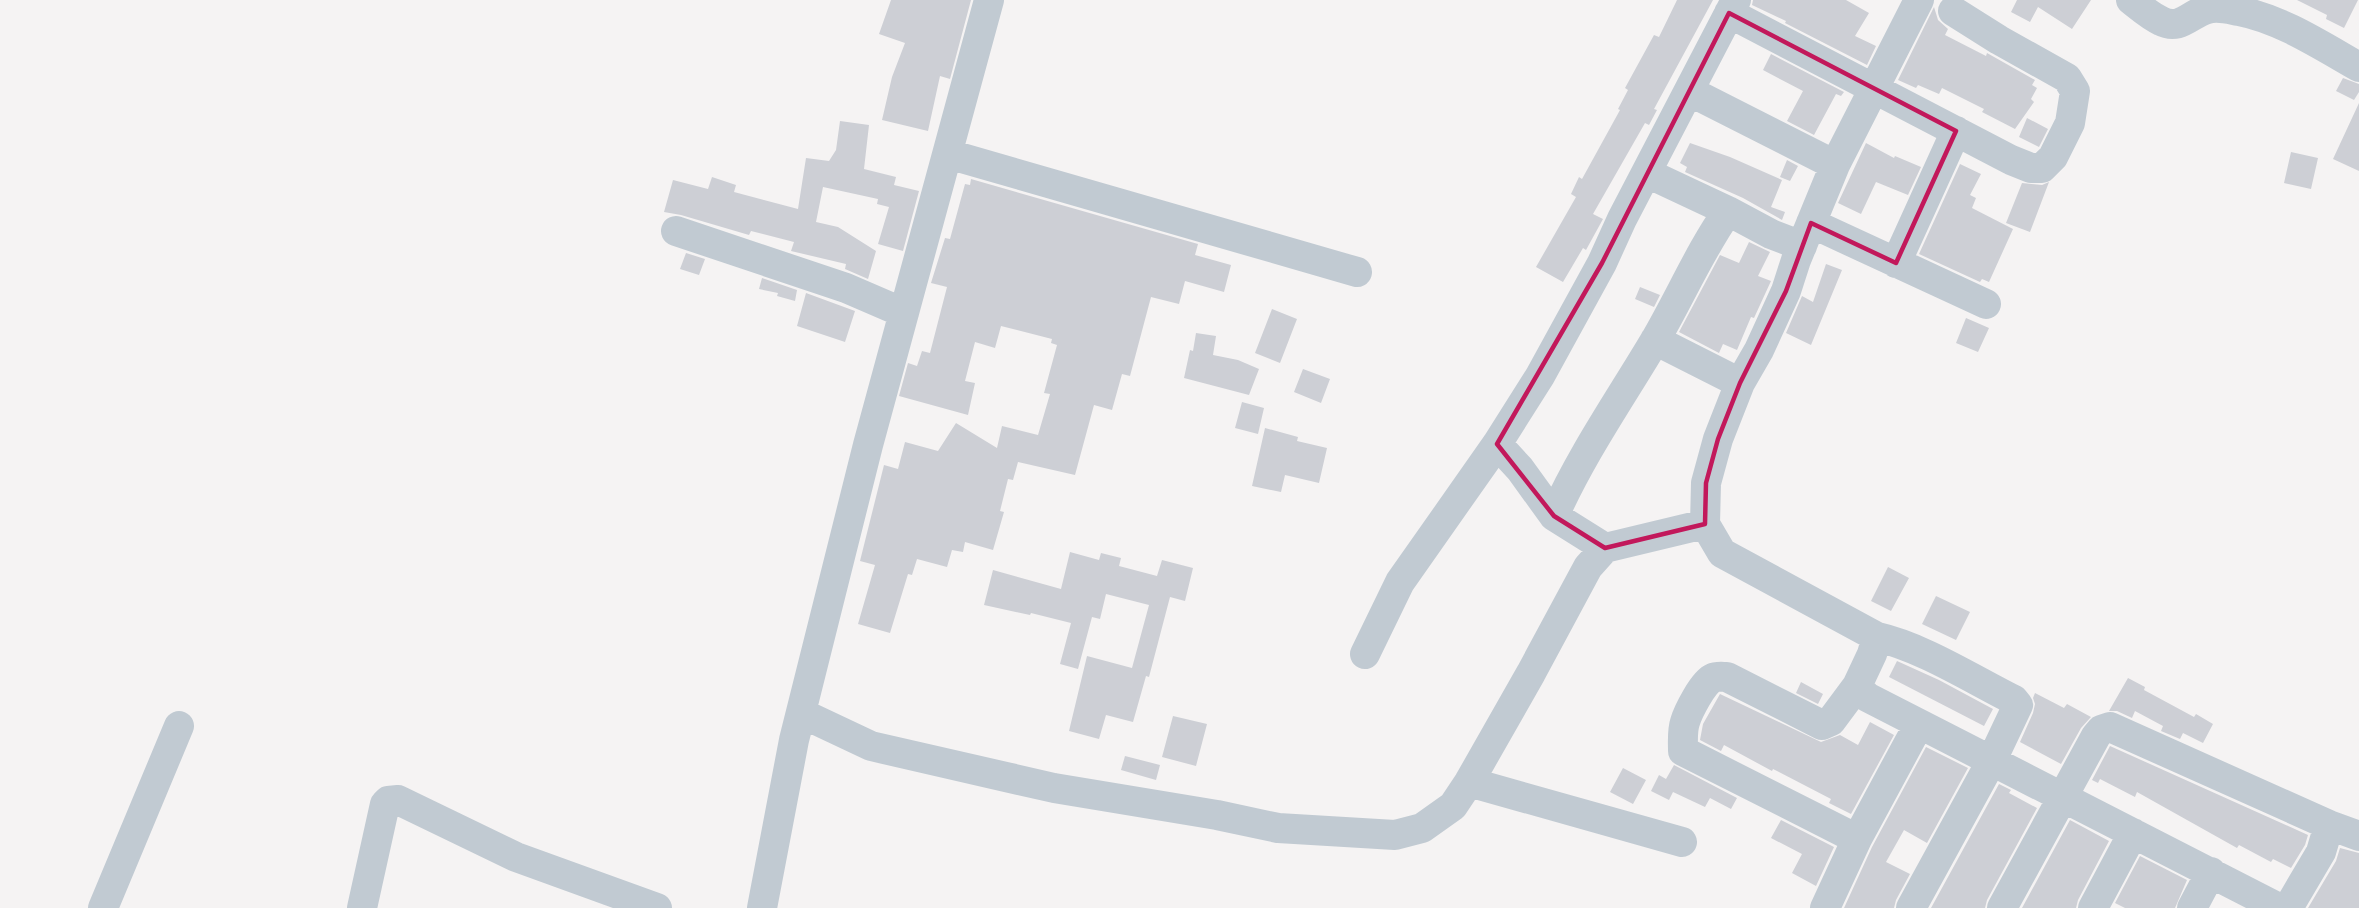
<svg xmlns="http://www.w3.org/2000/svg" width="2359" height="908" viewBox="0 0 2359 908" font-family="Arial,sans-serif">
<rect width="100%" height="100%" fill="#f5f3f3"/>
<path fill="#cdcfd5" d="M891,0h80l-21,79 -10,-3 -12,55 -46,-11 10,-43 13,-34 -26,-9z
M1677,0h36l-59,109 3,1 -8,15 -4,-2 -52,91 10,5 -17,31 -3,-2 -20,34 -27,-15 40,-70 -5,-3 8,-17 3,2 38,-69 -2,-1 10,-19 -3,-2 29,-53 5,2z
M1753,0h93l23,13 -14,23 21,10 -9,19 -82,-42 1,-2 -34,-16z
M2017,0h74l-19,29 -34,-22 -8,15 -19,-10z
M2297,0h61l-14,28 -18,-9 1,-4z
M1934,7l4,13 10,9 -3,6 41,21 1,-3 48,27 -3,5 5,3 -6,11 3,3 -19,27 -33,-17 2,-3 -42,-21 -3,6 -21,-9 -2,3 -18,-8z
M1771,54l73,38 -3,4 -5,-2 -22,41 -27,-14 16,-30 -40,-21z
M2343,78l16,6v8l-5,8 -18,-9z
M2359,103v68l-26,-12z
M2027,118l21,11 -9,18 -20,-10z
M840,121l29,4 -5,44 32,8 -2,8 25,6 -16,60 -25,-7 11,-37 -12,-3 1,-5 -55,-12 -7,35 22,5 38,24 -8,28 -23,-10 1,-5 -55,-13 3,-9 -43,-11 -2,4 -68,-20 -17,-3 9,-32 35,9 4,-12 24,8 -2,7 64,17 8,-51 23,3 7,-11z
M1690,143l40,14 52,23 -11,27 14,5 -3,8 -39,-22 -58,-26 2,-5 -7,-4z
M1866,143l28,15 1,-2 26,11 -13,28 -32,-13 -15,32 -23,-11z
M2291,152l27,6 -7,31 -27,-6z
M1787,160l11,6 -8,15 -10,-4z
M1960,164l21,10 -11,21 6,3 -4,10 41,21 -24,53 -7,-3 -2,3 -61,-28z
M971,179l227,65 -3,11 36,10 -7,27 -39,-11 -6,23 -28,-7 -21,79 -8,-2 -10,36 -18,-5 -19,70 -57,-13 -5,18 -5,-1 -8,32 4,1 -11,38 -28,-8 -2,10 -11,-2 -5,17 -30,-8 -5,16 -4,-1 -18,59 -32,-9 17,-59 -15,-4 24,-96 14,4 7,-27 33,9 18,-28 41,25 5,-22 36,9 12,-41 -6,-1 13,-48 -6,-2 1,-4 -51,-13 -6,22 -20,-6 -10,39 10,2 -7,32 -69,-19 9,-33 9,3 5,-15 8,2 17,-66 -16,-4 14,-45 5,1 15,-55 5,1z
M2049,182l-19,50 -24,-9 16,-40 20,2z
M1749,242l21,10 -12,24 13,5 -17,37 -3,-1 -14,33 -14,-6 -4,9 -40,-21 41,-77 19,8z
M686,253l19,6 -6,16 -19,-6z
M1826,264l16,6 -31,75 -25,-12 16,-37 11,6z
M762,278l35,12 -2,11 -18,-5 1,-3 -19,-4z
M1640,287l20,8 -6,12 -19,-8z
M806,293l49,18 -10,31 -48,-16z
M1272,309l25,10 -17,44 -25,-10z
M1966,318l23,10 -11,24 -22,-9z
M1196,333l20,3 -3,19 25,5 21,9 -10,26 -65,-17 6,-28 3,1z
M1303,369l27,10 -9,24 -27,-11z
M1242,402l22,6 -6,26 -23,-6z
M1265,428l33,9 -1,4 30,7 -8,35 -34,-8 -4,17 -29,-6z
M1070,552l29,8 2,-7 20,5 -2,8 38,10 5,-16 31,8 -8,33 -15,-4 -21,80 -3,-1 -13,46 -27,-7 -7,24 -30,-8 18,-75 45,12 17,-63 -43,-11 -6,25 -8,-2 -14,52 -18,-5 11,-41 -40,-10 -1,2 -46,-10 9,-35 68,19z
M1888,567l21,11 -18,33 -20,-10z
M1936,596l34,16 -14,28 -34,-16z
M1897,661l42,19 54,29 -9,17 -95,-49z
M2128,678l17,9 -1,3 50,27 2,-3 17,10 -10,19 -20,-10 -3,6 -19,-8 2,-5 -28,-15 -3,7 -15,-7h-8z
M1801,682l22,12 -5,10 -22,-11z
M2035,693l29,15 3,-4 24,13 -10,11 -20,36 -41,-22 13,-29 2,-9 -2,-6z
M1720,694l101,48 19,-7 18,10 12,-23 24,13 -43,79 -22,-11 2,-4 -58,-30 -1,2 -48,-26 -3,6 -21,-11 3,-16z
M1173,716l34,8 -11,42 -34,-9z
M2110,746l198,89 -3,10 -14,23 -18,-9 -2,3 -32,-17 -2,3 -100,-56 -2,5 -35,-18 -2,4 -6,-3z
M1926,747l42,21 -41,75 -23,-13 -18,32 24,12 -14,26 -2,8h-50l28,-61z
M1125,756l35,9 -4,15 -35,-10z
M1674,765l63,33 -6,11 -21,-11 -5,9 -32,-15 -4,8 -18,-9 8,-16 7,4z
M1623,768l23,12 -13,24 -23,-12z
M1999,784l12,6 -2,3 28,15 -50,92 -2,8h-54z
M1781,820l53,27 -18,39 -24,-13 10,-19 -31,-16z
M2070,820l39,21 -31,59 -2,8h-54z
M2340,848l19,5v55h-51l28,-47z
M2140,856l47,24 -12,28h-50l-10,-5z"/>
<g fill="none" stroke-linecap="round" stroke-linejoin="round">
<path stroke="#c1cad2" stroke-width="30" d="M1919,0l-84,165 -39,95 -10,31 -27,59 -19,33 -22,56 -12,44 -1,41 17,29 155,84 -5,17 -15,32 10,11 412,211
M2131,0c9,7 19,16 30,21 19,10 29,-7 46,-12 11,-3 21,0 32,2 42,8 83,35 120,56
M1729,13l282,147 20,8h11l11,-11 17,-34 5,-32 -8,-13 -68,-38 -46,-29
M1689,91l146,74
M948,154l409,118
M1647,173l81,38
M1811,223l175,81
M676,231l170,57 58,25
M1896,263l60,-132
M1655,340l85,43
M1497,444l23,25 34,47 51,32
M1554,516c27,-61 66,-117 100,-174 26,-44 45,-90 74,-131l43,23 31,12
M1877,637c45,10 95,42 137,63l4,5 -26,55 -81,148
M1365,654l35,-72 97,-138 43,-68 62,-113 20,-44 114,-219
M1857,686l-26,35 -9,4 -95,-48c-4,0 -10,-1 -14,1 -10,4 -25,34 -28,44 -3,9 -2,20 -2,29l174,88
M801,713l70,33 183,42 163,27 61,13 117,7 27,-7 31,-22 16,-24 62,-109 57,-106 17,-19 100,-24
M1469,782l213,60
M103,908l76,-182
M362,908l23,-104 3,-3 10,-1 118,57 141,51
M762,908l32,-168 74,-295 121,-445
M1825,908l32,-69 62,-115
M2002,908l94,-172 5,-6 9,-3 219,98
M2093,908l40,-75
M2192,908l19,-36
M2288,908l33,-56 8,-27 30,11"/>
</g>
<path fill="none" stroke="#c2185b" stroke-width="4.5" stroke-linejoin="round" d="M1729,13l227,118 -60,132 -85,-40 -25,68 -46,92 -22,56 -12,44 -1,41 -100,24 -51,-32 -57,-72 105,-181z"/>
</svg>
